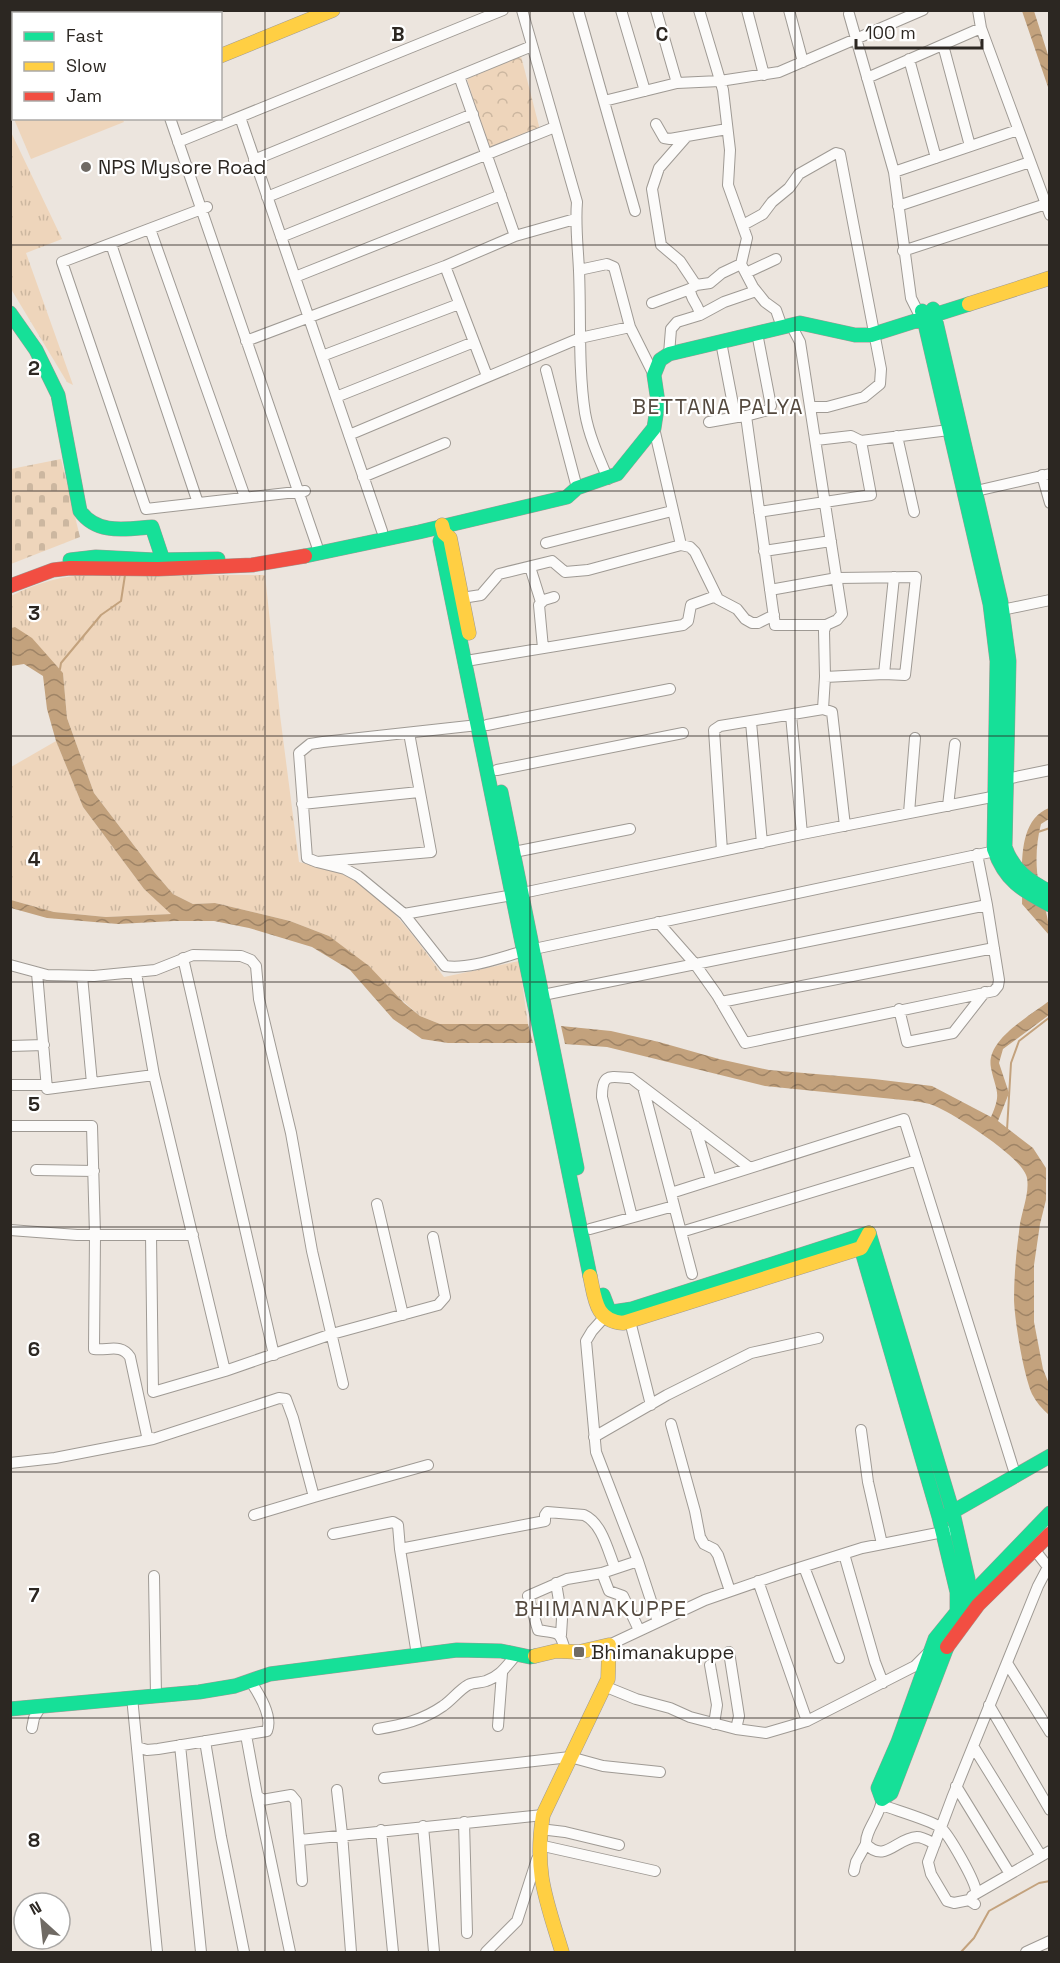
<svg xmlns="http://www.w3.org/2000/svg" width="1060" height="1963" viewBox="0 0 1060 1963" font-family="'Space Grotesk',sans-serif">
<defs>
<pattern id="grass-tufts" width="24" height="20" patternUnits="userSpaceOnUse" patternTransform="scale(1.5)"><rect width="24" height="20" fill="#eed5bb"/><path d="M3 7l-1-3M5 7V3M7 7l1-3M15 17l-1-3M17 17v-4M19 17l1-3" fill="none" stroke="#ccb7a0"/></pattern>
<pattern id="cemetery-stones" width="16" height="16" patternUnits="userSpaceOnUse" patternTransform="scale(1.5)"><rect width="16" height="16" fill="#eed5bb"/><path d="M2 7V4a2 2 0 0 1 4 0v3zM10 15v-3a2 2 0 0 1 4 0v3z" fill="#ccb7a0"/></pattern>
<pattern id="park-crowns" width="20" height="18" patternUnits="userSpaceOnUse" patternTransform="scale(1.5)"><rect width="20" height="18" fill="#eed5bb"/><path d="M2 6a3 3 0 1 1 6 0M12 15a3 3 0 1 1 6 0" fill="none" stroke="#ccb7a0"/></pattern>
<pattern id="water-waves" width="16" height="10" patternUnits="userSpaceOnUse" patternTransform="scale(1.5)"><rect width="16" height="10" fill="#c3a27d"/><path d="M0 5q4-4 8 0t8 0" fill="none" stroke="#9f8466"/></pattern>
</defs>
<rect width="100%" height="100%" fill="#ece5de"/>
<path fill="url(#grass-tufts)" d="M10,130l52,109 -36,14 47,132 -6,-3 -56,-93z
M92,575h173l15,140 19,147c11,3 22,4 32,7 49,17 84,68 113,108l75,-16 9,63h-88l-20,-8 -91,-80 -39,-15 -75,-18 -22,1 -20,-10 -18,-21 -61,-80 -27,-75 -4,-45 -48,-46 -4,1v-32c26,-13 51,-21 81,-21z
M56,741l27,66 61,82 28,25 -66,3 -52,-5 -43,-12v-133z"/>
<path fill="url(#cemetery-stones)" d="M61,459l19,78 -69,27v-95z"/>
<path fill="url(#park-crowns)" d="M521,56l19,74 -51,20 -22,-71z"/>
<path fill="#eed5bb" d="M122,118l2,4 -93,37 -17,-40z"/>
<path fill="url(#water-waves)" d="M1022,11h12l15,47v32z
M15,627l17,11 31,35 4,45 27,75 61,80 18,21 20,10 22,-1 75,18 39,15 40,30 35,37 16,13 20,8h88l5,19h-85l-26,-4 -29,-20 -43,-49 -38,-23 -63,-19 -35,-7h-40l-56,3 -71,-6 -36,-10v-8l43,12 52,5 65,-3 -27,-25 -61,-82 -27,-66 -9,-32 -4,-33 -19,-12 -13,2v-38z
M1049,808v11l-8,5c-5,19 -6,41 -2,61 4,17 10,32 10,50l-27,-31c1,-30 -7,-83 27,-96z
M1049,1001v14l-46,34 -4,14 10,30 -11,28 35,27 13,20v32l-6,24 -6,41v57l9,47 6,15v31c-7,-6 -13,-13 -17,-21 -9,-22 -17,-71 -18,-94 0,-23 2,-46 5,-68 1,-18 11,-37 8,-54 -3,-20 -73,-64 -92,-72 -7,-3 -15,-4 -22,-5l-148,-15 -158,-39 -42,-3 -4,-18 50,5 48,11 60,17 50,11 105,9 58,7 59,31c11,-25 5,-25 0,-49 -6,-28 39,-52 58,-67z"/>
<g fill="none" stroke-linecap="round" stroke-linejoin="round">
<path stroke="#c3a27d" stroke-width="2" d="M60,669l1,-6 40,-48 20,-14 4,-26
M1038,832l12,-4
M1007,1130l4,-67 8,-22 31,-24
M961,1952l13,-14 15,-27 50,-28 11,-2"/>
<g stroke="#9f9a94" stroke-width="12">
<path id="street" d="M522,10l55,192c-2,23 1,45 2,69 2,46 -1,97 6,142 4,23 14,45 23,66
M578,10l57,201
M621,10l24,81
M656,10l21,73
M699,10l24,80 7,60 -2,35 19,53 -6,26 12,23 12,15 11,8 6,17
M747,10l17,65
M789,10l14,52
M978,10l3,18 69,187
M127,14l8,-4
M849,14l45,158 17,126 7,14
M943,45l27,101
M909,59l27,99
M10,61l4,-1
M459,76l56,160
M867,78l114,-50
M604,101l73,-18 43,-2 59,-9 144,-62
M240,117l142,414
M170,118l147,428
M656,124l8,14 6,1 57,-10
M687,136l-28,32 -7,21 9,56 19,16 16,24
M178,142l325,-132
M254,160l278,-114
M894,172l124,-42
M267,197l206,-83
M898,206l132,-44
M207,207l-145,55 84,247 159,-18
M743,225l20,-11 9,-12 17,-14 10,-14 37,-21 4,1 41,215 -1,15 -16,13 -37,10h-17
M150,229l95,268
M281,237l274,-110
M111,244l87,259
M903,251l143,-47
M445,266l42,110
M579,270l28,-6 7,3 16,60 24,48
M746,273l30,-14
M295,277l206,-82
M652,303l38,-14
M700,315l24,-13 32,-11
M791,325l9,17 42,272 -5,6 -11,5 -2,6 1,46 -2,32 9,3 13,114
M246,341l199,-75 70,-30 60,-17
M721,342l14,73 4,2 7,-1 29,209h51
M669,354l2,-25 6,-7 23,-7c-1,-10 -10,-16 -10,-26l6,-4 14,-2 12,-10 19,-9
M322,356l137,-52
M546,370l31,118
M336,397l138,-55
M746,416l22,-6 3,-4 -14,-73
M709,422l28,-5
M654,428l27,117 9,2 5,5 23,47 19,10 8,10 7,4h6l16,-8
M349,435l231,-97 50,-11
M897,436l17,76
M816,440l35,-4 10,5 96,-12
M1042,475l8,28
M363,477l82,-34
M976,491l74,-17
M759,512l112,-17 -10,-54
M546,543l126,-32
M764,551l67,-10
M530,567l11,35
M770,590l67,-12 79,-1 -11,98 -21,-1
M462,598l19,-3 18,-21 53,-13 13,11 23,-2 93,-25
M1002,610l48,-10
M543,648l-4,-43 5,-5 10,-3
M466,661l217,-36 5,-4 3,-16 25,-9
M825,677l59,-3 10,-97
M791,715l11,119
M751,722l11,121
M487,725l183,-36
M409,733l22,119 -114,10 -10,-4 -8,-105 11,-9 13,-2 155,-17
M497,770l186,-37
M1006,779l44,-9
M302,804l117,-12
M948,806l7,-62
M909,813l6,-75
M722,851l-8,-121 6,-4 103,-17
M514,852l116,-23
M317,862l28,7 13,7 46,38 109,-19 289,-61 200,-39
M404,914l41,52c23,4 57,-9 79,-15
M658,922l37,42 22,31 28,48 249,-52 4,-5 1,-6 -12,-75
M534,949l466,-99
M183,958l91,397
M10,965l37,10 47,1 61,-6 38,-15 48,1 10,4 5,6 3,33 32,134 21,118 31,133
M37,973l10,116 107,-14
M136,973l18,102 71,296
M82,976l10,107
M543,995l444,-90 -10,-51
M721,1002l273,-54
M899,1009l8,33 46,-9 32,-41
M10,1046l34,-1
M10,1085h37
M643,1087l49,187
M10,1126h82l3,109 -1,114c14,2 27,-6 36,8l17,79 6,3 126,-41 7,1 7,19 21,79 -60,18
M695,1126l16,54
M36,1170l58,1
M671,1193l233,-74 112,358
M377,1204l26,111
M632,1217l-30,-120c0,-25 8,-20 29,-19l119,90
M590,1229l84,-23
M10,1230l67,5h116
M681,1232l236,-72
M151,1235l2,157 72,-21 107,-37 106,-29 7,-8 -12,-60
M609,1312l-17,19 -6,10 10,111 42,109 20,61
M630,1321l21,84
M671,1424l24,87 5,26 4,7 10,5 4,6 12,36
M861,1430l7,52 14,62
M594,1437l73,-42 84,-42 67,-15
M10,1463l45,-5 98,-19
M314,1497l114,-32
M333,1534l60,-12 5,3 2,24 17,106
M400,1549l145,-28v-6l2,-3 37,3c18,8 24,36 31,53
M844,1554l31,108 8,21
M804,1567l35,91
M602,1573l7,18 14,5 16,34
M154,1576l2,120
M758,1581l49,140
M556,1583l6,36 -1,16
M609,1645l96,-45 78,-27 79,-25 86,-17
M565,1651c-5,-22 -7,-17 -27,-21l-10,-34 39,-17 35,-6 36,-12
M729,1652l10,64 -3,13
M1007,1663l43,69
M710,1665l7,40 -3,19
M604,1686l32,13 34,9 20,9 46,12 30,4 41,-12 108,-55 14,-14
M132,1697l25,255
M989,1705l61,105
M498,1726l4,-53
M32,1728l2,-10 7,-12
M378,1729c24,-4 45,-9 65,-23 9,-6 16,-16 25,-21 6,-3 13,-2 18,-4 15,-5 21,-16 31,-27
M246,1735l11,60 5,5 29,-5 5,6 6,80
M205,1741l16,96 23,115
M180,1745l21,207
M973,1746l68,110
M137,1747l10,3 11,-1 109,-18c6,-15 -8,-37 -16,-49
M384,1778l186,-21 33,9 57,6
M956,1786l54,88
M337,1790l5,44 9,118
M257,1795l33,157
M882,1799c-1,16 -17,31 -16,45 19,20 30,-6 51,-7 6,0 12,4 18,7
M882,1805c13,5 48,15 58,22 8,6 37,56 36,66
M464,1822l3,111
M423,1826l11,126
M540,1829l25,3 54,13
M381,1830l12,122
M300,1840l243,-25
M539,1845l116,26
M854,1871l2,-9 10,-18
M972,1896l78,-45
M975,1904l-6,-4 -15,3 -7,-2 -16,-27 -3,-12 24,-64 86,-212 10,-19 -14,-18
M486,1952l31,-31 20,-62
M1026,1952l24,-11"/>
</g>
<g stroke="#9f9a94" stroke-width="15">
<path id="fast" d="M933,309l68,293 8,59 -4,186c8,23 24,34 45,45
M922,311l68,293 7,57 -3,188c11,32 28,41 56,56
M10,313l26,37 22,45 22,116c17,24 46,18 72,16l11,33
M444,533l-4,8 150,735
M305,556l114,-24 148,-35 10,-9 40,-14 37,-46 4,-26 -4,-27 6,-15 9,-6 131,-31 55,12h16l98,-31
M70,560l26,-3 59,3 63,-1
M501,792l76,376
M869,1233l84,280 15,66 1,22
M861,1248l78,269 18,75v21
M603,1295l5,13 4,4 20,-3 237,-76
M947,1515l103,-59
M947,1647l-56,146 -9,6 -4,-11 20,-46 37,-103 34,-42 81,-84
M10,1709l189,-17 36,-6 35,-12 187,-24 44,1 29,6 5,-1"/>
</g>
<g stroke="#9f9a94" stroke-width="15">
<path id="slow" d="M220,56l113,-46
M969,304l81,-26
M442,525l2,8 6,5 19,95
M590,1276c5,22 5,45 33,47l238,-75 8,-15
M535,1656l21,-5 23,1 30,-7 -1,34 -65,136c-9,58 3,84 19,137"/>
</g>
<g stroke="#9f9a94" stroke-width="15">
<path id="jam" d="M10,586l43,-16 17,-2 88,1 94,-4 53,-9
M947,1647l31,-42 72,-71"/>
</g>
<use href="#street" stroke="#fcfbfa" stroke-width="10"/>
<use href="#fast" stroke="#16e098" stroke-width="14"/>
<use href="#slow" stroke="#ffcf43" stroke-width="14"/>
<use href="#jam" stroke="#f24e42" stroke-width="14"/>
</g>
<path fill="none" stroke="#2c2722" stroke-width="1.5" stroke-opacity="0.55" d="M265,10v1942M530,10v1942M795,10v1942M10,245h1040M10,491h1040M10,736h1040M10,982h1040M10,1227h1040M10,1472h1040M10,1718h1040"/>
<g fill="#6f6a64" stroke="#fff" stroke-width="2">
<circle cx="86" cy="167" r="6"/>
<rect x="573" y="1646" width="12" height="12" rx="3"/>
</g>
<g text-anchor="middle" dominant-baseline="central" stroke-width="4.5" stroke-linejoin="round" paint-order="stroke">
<g font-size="20" fill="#2c2722" stroke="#fff" text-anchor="start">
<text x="98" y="167">NPS Mysore Road</text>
<text x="591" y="1652">Bhimanakuppe</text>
</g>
<g font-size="21" letter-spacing="1.5" fill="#54493e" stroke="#fff">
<text x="718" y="406">BETTANA PALYA</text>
<text x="601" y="1608">BHIMANAKUPPE</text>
</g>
</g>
<g font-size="20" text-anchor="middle" font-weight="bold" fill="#2c2722" stroke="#fff" stroke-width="4.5" stroke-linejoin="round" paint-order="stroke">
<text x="398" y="41">B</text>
<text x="662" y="41">C</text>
<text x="34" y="375">2</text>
<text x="34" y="620">3</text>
<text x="34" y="866">4</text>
<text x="34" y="1111">5</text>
<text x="34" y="1356">6</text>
<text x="34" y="1602">7</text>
<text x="34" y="1847">8</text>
</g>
<rect width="1060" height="1963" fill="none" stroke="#2c2722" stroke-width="24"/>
<rect x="12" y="12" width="210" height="108" fill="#ffffff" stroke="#aba9a7" stroke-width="1.5"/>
<rect x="24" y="32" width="30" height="9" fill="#16e098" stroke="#aba9a7" stroke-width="1.5"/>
<text x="66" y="42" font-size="18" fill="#2c2722">Fast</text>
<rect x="24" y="62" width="30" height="9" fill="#ffcf43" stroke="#aba9a7" stroke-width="1.5"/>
<text x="66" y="72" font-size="18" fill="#2c2722">Slow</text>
<rect x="24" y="92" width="30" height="9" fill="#f24e42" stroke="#aba9a7" stroke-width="1.5"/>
<text x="66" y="102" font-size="18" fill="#2c2722">Jam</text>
<g transform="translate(42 1921) rotate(333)"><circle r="28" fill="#ffffff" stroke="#aba9a7" stroke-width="1.5"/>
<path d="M0-4.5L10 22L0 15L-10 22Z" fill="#6f6a64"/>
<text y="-9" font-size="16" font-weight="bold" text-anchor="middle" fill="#2c2722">N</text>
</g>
<path d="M856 39v9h126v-9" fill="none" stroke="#2c2722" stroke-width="3"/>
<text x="865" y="39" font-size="18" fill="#2c2722" stroke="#ffffff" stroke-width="4.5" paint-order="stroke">100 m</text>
</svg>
